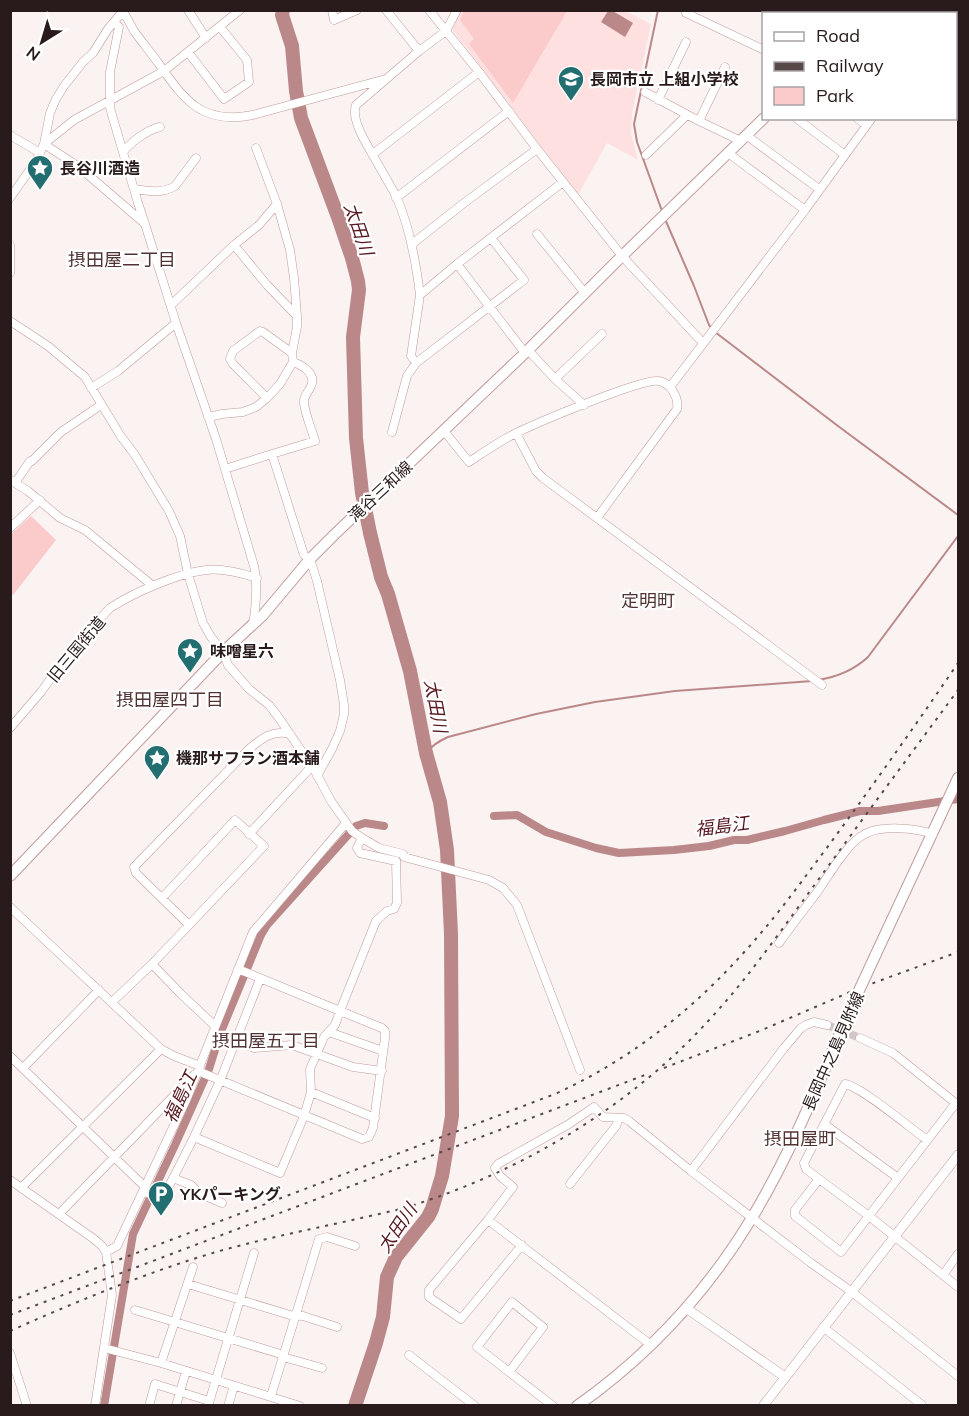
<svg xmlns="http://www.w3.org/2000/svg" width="969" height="1416" viewBox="0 0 969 1416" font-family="Mulish,'Noto Sans JP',sans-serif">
<rect width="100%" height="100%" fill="#fbf2f2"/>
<path fill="#fee0e0" d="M461,10l164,1 26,13 -19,89 -1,21 7,26 -31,-17 -29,52 -126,-166z"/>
<path fill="#fbcaca" d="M464,11h103l-54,92 -44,-59 5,-5 -14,-19z
M31,516l25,24 -43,55 -3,-3 1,-58z"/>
<path fill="#bb8889" d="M611,10l22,13 -8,14 -24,-15 7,-11z"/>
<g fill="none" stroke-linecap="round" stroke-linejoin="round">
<path stroke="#bb8889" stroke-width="2" d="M658,10l-24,114 3,18 25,69
M665,219l29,67 15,39 6,7 123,94 120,89
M818,680c19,-3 36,-10 50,-23l90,-121
M426,753c6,-8 13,-12 22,-16l88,-23 59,-12 80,-11 137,-10"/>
<path stroke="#bb8889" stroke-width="8" d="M494,816l23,-1 29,17 50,16 23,5 55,-3 35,-4 25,-6h13l38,-9 39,-11 36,-9h18l80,-12
M104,1406l29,-172 42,-89 34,-76 11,-35 41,-99 6,-10 89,-99 9,-3 19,3"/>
<path stroke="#bb8889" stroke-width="14" d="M283,10l-1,5 10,31 4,45 5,27 37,99 14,41 6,23 1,9 -6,47 3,101 6,55 8,40 11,44 7,17 22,77 16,82 14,49 7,48 4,84 1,182 -10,60 -10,33 -4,8 -32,40 -9,20 -4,40 -7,26 -21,63"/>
<path stroke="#d1c7c7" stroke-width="8" stroke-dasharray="8 4" stroke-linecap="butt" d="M827,1025l33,13"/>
<g stroke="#c19b9b" stroke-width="9">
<path id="minor" d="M122,10c5,7 8,14 12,21 8,11 17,22 25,33 26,37 43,61 94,51l129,-35
M188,10l18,28
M332,10l2,10 23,-10
M386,10l33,41
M429,10l50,62 58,77 85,107 81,87
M457,10l-11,21 -27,20 -63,54c-5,13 8,35 15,47 8,14 17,29 25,44 14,31 20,66 24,99l37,-31 106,-82
M687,10l-1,3 78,37
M778,10l6,4
M898,10l4,4
M823,14l2,-4
M950,14l2,-4
M114,22l5,5 -9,45v35l2,8 26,88 7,21 31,99 40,116 38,127c4,19 2,40 -1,59
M188,52l36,47 25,-17 -2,-22 -27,-33
M956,54l2,2
M645,92l54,29 42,20
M658,100l28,-58
M796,118l49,37
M857,118l9,7
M699,121l26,-54
M10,135l30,18
M746,135l73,54
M44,144l30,-24 90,-49 76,-61
M44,144l35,23 65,56
M256,148l21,56
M123,152c8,-10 24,-22 37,-25
M728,153l77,57
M373,154l106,-82
M646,155l41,-40
M134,189c14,2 28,5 41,-3l21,-28
M10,198l26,-37 8,-17 6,-31 6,-14 8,-13 19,-24 10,-9 15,-24 16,-19
M396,198l113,-87
M537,234l48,59
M412,244l52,-41 73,-54
M10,245v28
M234,245l25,-20 18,-21 13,46 4,28 3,38
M457,264l68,89
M420,295l-9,61 5,7 108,-83 -33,-42
M171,305l63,-60 33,40 30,31v11l-5,26 1,9 -13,22 -13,14
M10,321l38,25 37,31 35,58 15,20 34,56 11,25 8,38 15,49 8,14 12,15 5,13 21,24 20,16 10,13 36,53 16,30 21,30 10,7 17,10 24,6 1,3 85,23 14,8 14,17 63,165
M528,350l27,29 29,26
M555,379l47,-45
M670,387l135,-177 67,-92
M91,388l27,-17 58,-48
M208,417l14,-3 21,-2 13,-5 11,-9 -34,-34 -3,-5 3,-8 27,-20 3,1 29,21
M444,431l25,31c15,-10 31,-21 47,-29 21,-10 126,-55 143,-52 12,2 20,17 18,28l-80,109
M392,432l15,-56 9,-13
M516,433l20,38 7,7 279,207
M272,454l43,-13c-3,-11 -10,-27 -11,-38 -1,-8 5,-11 7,-17 6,-12 -9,-21 -18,-24
M225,469l47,-15 32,101 6,4 7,22 23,99 4,25v9l-4,17 -8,18 -15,27
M10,480l18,11 32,27 25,12 68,56
M15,483l15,-22h2l29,-29 40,-27
M10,528l30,-28
M10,728l31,-36 30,-42 39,-42c23,-15 68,-35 96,-38 16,-2 35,3 51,8
M249,834l63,-68
M10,907l151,142 13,7 26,10
M189,925l-53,-52 -2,-6 115,-118c12,-10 24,-20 41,-15
M779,943c13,-18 26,-35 39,-52 11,-16 30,-49 47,-57 16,-9 50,-6 68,0
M152,964l29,30 34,32
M238,969l102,42 36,-90 11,-10 7,-2 3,-6 -1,-42 -36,-8 -3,-5 5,-10
M112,1002l40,-38 112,-118 -29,-26 -73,78
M329,1032l54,19
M860,1038l33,15 65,52
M235,1040l19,8 38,-3 61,22 29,4
M10,1056l135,131
M23,1068l76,-78
M311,1092l64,26
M824,1124l74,54
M194,1137l86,36 24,-57 7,-24 -1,-23 14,-32 11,-12 5,-14 42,17 3,3v7l-12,90 -4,9 -7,2 -164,-68
M927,1140c-17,-12 -65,-53 -82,-56l-41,79 2,6 13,10 -24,31v6l46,36 115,-149
M691,1171l93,-123 17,-20 5,-3 8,-3 13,3
M173,1178l18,7 8,8 23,10
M819,1179l50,37 89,71
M10,1180l84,59 8,7 4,6 6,43 -17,111
M570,1184l46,-58 3,-8
M21,1188l140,-139
M143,1192l20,6 31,-61 26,-56 40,-102
M59,1214l135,-139
M488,1220l163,125
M522,1245l-61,74 -32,-22v-7l58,-69 26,-34 -13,-11 -5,-8 3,-4 71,-40 25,-17 9,10 21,1 5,3 62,50 120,92 41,29 106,84
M106,1252l11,-6 70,-148 66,-166 93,-109
M943,1275l15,-21
M188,1284l102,31 13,1 34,11
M135,1310l149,45
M823,1327l99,78
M104,1348l57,15 139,43
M10,1353l17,53
M409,1355l66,51
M283,1357l39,11
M161,1363l32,-96
M509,1372l34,-45 -31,-25 -35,45 76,59
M271,1396l48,-157 8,-2 28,9
M149,1406l6,-22 54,17
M176,1406l10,-35
M208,1406l46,-153
M228,1406l6,-20"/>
</g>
<g stroke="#c19b9b" stroke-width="10">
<path id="tertiary" d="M686,1308l99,69
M763,1406l195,-251"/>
</g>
<g stroke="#c19b9b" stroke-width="12">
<path id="secondary" d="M868,14l3,-4
M10,876l213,-224 40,-37 47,-56 24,-24 191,-182 97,-97 142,-138
M875,956l83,-178
M577,1406c71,-50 131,-115 176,-190 39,-65 67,-136 97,-206"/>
</g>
<use href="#minor" stroke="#fff" stroke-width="8"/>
<use href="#tertiary" stroke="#fff" stroke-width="9"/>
<use href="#secondary" stroke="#fff" stroke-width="10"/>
<path stroke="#57494a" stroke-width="2" stroke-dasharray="3 6" stroke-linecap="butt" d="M664,1068l98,-38 95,-41 101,-37
M10,1301l545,-207c92,-42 162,-105 224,-183 16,-20 31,-41 47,-62 45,-61 89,-123 132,-186
M10,1315l635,-240
M10,1331c70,-31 140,-60 213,-81 44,-12 89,-21 134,-31 21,-5 43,-9 63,-16 109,-36 213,-99 290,-184 38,-41 70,-87 103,-132 48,-66 97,-132 145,-197"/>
<g stroke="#c19b9b" stroke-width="12" stroke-linecap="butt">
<path id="secondary-bridge" d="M850,1010l25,-54"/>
</g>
<use href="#secondary-bridge" stroke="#fff" stroke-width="10"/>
</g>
<defs>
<g id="school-pin" transform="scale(1.35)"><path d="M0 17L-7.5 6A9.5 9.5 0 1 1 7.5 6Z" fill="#226e70" stroke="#fff"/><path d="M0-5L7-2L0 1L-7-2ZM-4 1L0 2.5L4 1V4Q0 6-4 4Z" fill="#fff"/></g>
<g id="sight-pin" transform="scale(1.35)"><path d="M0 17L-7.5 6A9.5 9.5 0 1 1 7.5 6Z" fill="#226e70" stroke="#fff"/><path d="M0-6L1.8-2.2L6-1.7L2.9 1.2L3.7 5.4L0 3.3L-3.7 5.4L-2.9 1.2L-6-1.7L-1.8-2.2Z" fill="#fff"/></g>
<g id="parking-pin" transform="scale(1.35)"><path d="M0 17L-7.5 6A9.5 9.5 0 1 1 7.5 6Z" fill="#226e70" stroke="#fff"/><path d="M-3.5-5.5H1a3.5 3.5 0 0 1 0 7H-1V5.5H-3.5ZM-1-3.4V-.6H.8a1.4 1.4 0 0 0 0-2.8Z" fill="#fff"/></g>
</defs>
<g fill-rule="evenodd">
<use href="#school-pin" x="571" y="79"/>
<use href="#sight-pin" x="40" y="168"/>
<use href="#sight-pin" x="190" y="651"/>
<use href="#sight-pin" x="157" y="758"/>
<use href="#parking-pin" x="161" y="1194"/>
</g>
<g text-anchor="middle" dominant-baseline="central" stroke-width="4.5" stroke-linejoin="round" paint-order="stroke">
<g font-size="16" font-weight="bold" fill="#291a1b" stroke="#fff" text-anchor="start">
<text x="590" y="79">長岡市立 上組小学校</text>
<text x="60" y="168">長谷川酒造</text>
<text x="210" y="651">味噌星六</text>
<text x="176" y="758">機那サフラン酒本舗</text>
<text x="180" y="1194">YKパーキング</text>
</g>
<g font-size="16" fill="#291a1b" stroke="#fff">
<text transform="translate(380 491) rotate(-43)">滝谷三和線</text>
<text transform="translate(76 649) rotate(-50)">旧三国街道</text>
<text transform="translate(833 1051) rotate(-66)">長岡中之島見附線</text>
</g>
<g font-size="18" font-style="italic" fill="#57181f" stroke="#fff">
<text transform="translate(359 229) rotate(71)">太田川</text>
<text transform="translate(436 706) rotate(79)">太田川</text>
<text transform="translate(722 826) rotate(-7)">福島江</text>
<text transform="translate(180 1097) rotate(-65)">福島江</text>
<text transform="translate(397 1228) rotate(-56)">太田川</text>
</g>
<g font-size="18" fill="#513333" stroke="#fff">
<text x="122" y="259">摂田屋二丁目</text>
<text x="648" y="600">定明町</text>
<text x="170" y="699">摂田屋四丁目</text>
<text x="266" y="1040">摂田屋五丁目</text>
<text x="800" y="1138">摂田屋町</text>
</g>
</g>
<rect width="969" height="1416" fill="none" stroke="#291a1b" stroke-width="24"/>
<rect x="762" y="12" width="195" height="108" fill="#ffffff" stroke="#a9a3a4" stroke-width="1.5"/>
<rect x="774" y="32" width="30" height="9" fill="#ffffff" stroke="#a9a3a4" stroke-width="1.5"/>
<text x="816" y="42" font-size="18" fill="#291a1b">Road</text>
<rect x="774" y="62" width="30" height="9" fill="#57494a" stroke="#a9a3a4" stroke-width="1.5"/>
<text x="816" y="72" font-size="18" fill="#291a1b">Railway</text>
<rect x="774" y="87" width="30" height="18" fill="#fbcaca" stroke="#a9a3a4" stroke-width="1.5"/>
<text x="816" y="102" font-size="18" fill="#291a1b">Park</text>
<g transform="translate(42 42) rotate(217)" stroke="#ffffff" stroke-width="4.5" paint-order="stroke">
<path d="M0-4.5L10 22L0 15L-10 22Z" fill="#291a1b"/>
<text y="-9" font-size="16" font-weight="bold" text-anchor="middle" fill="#291a1b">N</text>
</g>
</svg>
